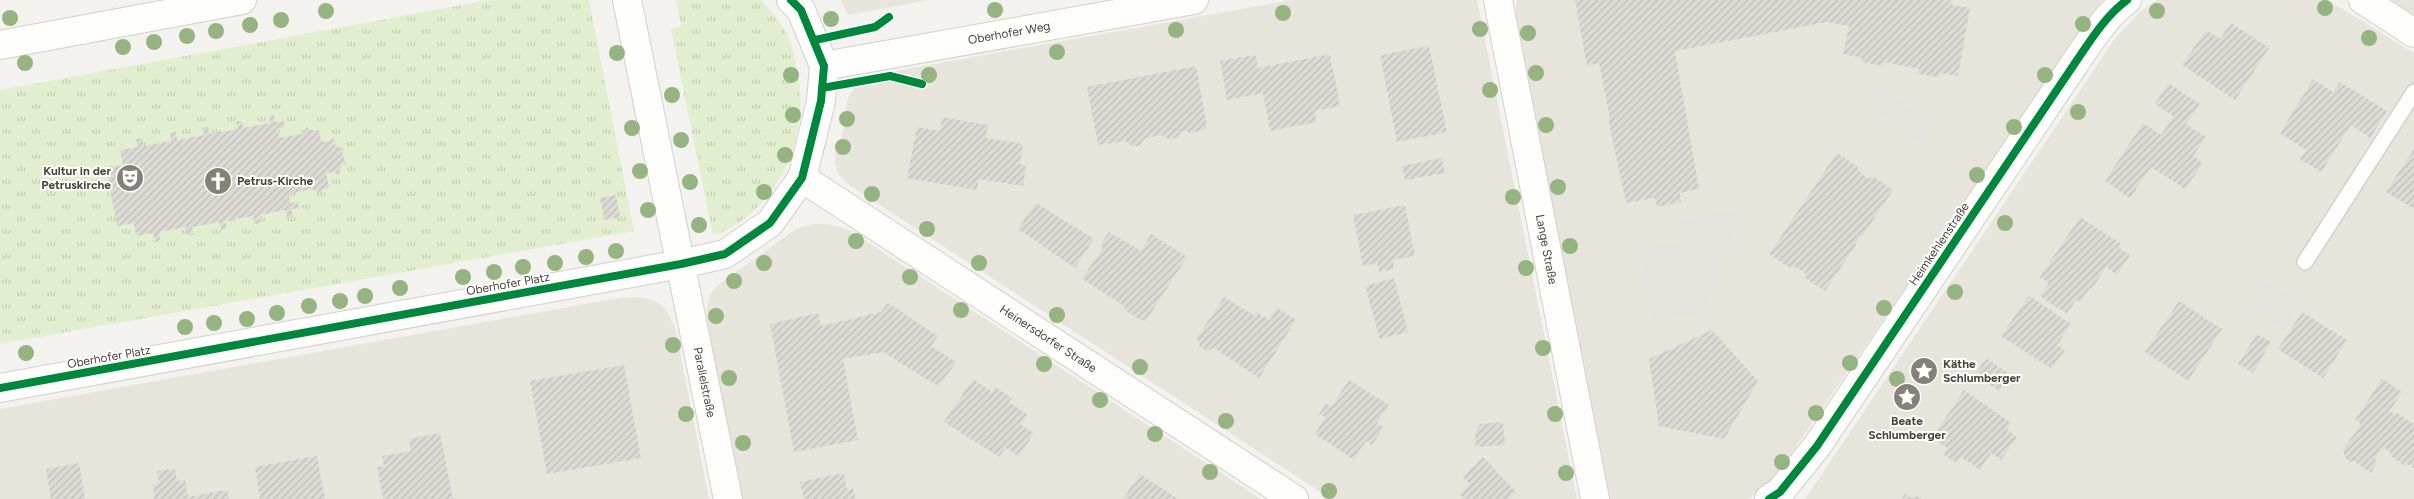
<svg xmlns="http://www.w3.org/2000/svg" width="2414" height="499" viewBox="0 0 2414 499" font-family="Figtree,sans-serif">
<defs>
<pattern id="grass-tufts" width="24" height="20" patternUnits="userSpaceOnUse" patternTransform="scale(1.25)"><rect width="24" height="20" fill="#e1eecf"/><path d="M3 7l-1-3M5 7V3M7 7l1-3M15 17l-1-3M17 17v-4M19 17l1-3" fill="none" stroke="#c3cdb2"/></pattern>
<pattern id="building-hatch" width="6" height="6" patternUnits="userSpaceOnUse" patternTransform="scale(1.25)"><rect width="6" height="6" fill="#dedbd6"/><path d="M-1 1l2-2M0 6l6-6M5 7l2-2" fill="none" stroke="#c0bdb8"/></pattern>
</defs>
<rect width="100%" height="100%" fill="#f4f2ee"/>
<path fill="#e7e4dc" d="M841,0h87l-80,15z
M1291,0h186l100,499h-246l-482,-314 -10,-10 -4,-11 1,-13 7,-19 5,-35 8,-11 35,-8 -1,-6z
M1517,0h586l-330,480 -25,19h-139l-94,-483z
M2157,0h171l86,53v446h-609l311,-462 24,-25z
M2391,0h23v15z
M814,224h14l21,6 412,269h-518l-36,-178v-13l3,-13 7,-9 79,-57z
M641,297l16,5 9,8 9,17 34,172h-709v-90l619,-111z"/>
<path fill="url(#grass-tufts)" d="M489,0h100l45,231 -634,113v-254z
M676,0h85c8,9 17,19 24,30 7,13 10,29 13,44 10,56 -12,118 -61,150 -7,5 -16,8 -24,12l-42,-207 10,-3z"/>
<path fill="#e6e3df" d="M1882,87l51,38 -13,18 -52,-38z
M1744,209l-39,104 -54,9 -12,-73 42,-6 -3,-23z
M2267,280l35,23 -17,27 -35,-24z"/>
<path fill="url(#building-hatch)" d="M1575,0h373l5,1 -1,4 18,3 -12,68 -18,-3 -1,4 -21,-3 1,-5 -35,-7 -1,4 -22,-4 1,-4 -19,-4 6,-28 -22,-4 -152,29 24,138 -19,4 1,9 -24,5 -2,-9 -29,5 -18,-84 2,-1 -11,-55 -12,3z
M2231,23l38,25 -34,52 -53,-35 24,-35 14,9z
M1429,46l18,86 -50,10 -17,-87z
M1330,54l10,52 -25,5 1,11 -46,9 -7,-38 -36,7 -7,-39 36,-6 2,13z
M1196,66l11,60 -3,4 -16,3v-2h-6l-6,7 -7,2 -7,-5 -17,3 -6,8h-7l-7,-5 -27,4 -11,-58z
M2313,79l20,13 7,-10 47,29 -17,27 -19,-13 -30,47 -21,-13 6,-9 -26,-17z
M2168,83l32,21 -14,20 20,13 -13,19 10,7 -18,26 -34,-22 -21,31 -25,-17 38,-58 18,12 12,-19 -18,-12z
M274,115l1,7 9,-1 1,6 -8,2 2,9 23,-4 5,-7 4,3h8l2,12 9,-1 2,-3 4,3 -2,3 6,4 2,-1 2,3 -2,2 2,7 3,2 -2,4 -3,-1 -3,6 2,2 -3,3 -4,-3 -8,1 3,15 -7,1 -3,4 -7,-4 -23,5 1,9 8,-1 1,6 -8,1 2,8 -6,1 -1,-8 -27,5 1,8 -6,1 -1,-8 -28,5 2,8 -6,1 -2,-8 -27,5 1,8 -5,1 -2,-9 -27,5 1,8 -5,2 -2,-9 -17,3 -2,-13 -17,3 -11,-59 17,-2 -3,-15 18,-3 -2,-8 6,-1 2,8 27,-5 -1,-8 6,-1 1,8 27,-5 -2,-7 6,-2 1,8 29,-5 -2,-8h6l1,7 27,-5 -1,-7z
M942,117l46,8 -2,13 37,6 -3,20 6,2 -3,20 -44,-7 -2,11 -70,-12 10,-51 23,4z
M2414,149v60l-28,-17z
M1837,153l21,14v4l10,7 6,-1 19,13 -30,45 -8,8 1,2 -31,46 -20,-13v-5l-9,-6 -6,1 -21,-14z
M1442,158l3,15 -40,7 -3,-14z
M616,195l4,22 -16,3 -4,-22z
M1036,203l58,36 -19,29 -57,-39z
M1405,205l10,51 -22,4 1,9 -15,3 -2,-9 -14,3 -10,-51z
M2080,217l41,27 -2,4 11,7 -13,20 -11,-8 -14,22 -2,-1 -10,14 -4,-2 -9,14 -27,-18 9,-13 -9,-6z
M1109,232l32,19 10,-17 36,23 -41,64 -7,-2 -13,-8 -2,-5 -42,-27 21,-32 -3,-2z
M1394,278l14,54 -28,7 -15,-53z
M2029,296l42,28 -14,21 8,5 -13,19 -51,-33z
M1224,297l31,19 1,-4 14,8 7,-12 19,12 -37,58 -45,-30 -7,3 -7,-4 -3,-9z
M2179,301l43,28 -34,52 -43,-29z
M888,303l50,33 -7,10 25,16 -17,25 -56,-35 -40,7 15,81 -64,12 -24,-128 48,-11 3,13 60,-14z
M2302,312l45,28 -24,38 -45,-29z
M1712,330l46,51 -34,58 -65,-13 -10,-67z
M2257,334l14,8 -18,31 -15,-9z
M1986,358l25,17 -12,16 -24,-16z
M624,365l17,93 -94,16 -17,-93z
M973,379l19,13 3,-5 17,11 -3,4 18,12 -6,11 13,8 -15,24 -13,-9 -7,9 -55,-35z
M2382,379l20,13 -12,19 5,4 2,-2 17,11v44l-7,-4 -2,2 -15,-11 1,-2 -8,-6 -8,12 1,4 -5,10 -17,-12 -5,1 -4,-5 -2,-7 18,-26 -6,-4z
M1349,380l40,25 -12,18 7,4 -12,18 -6,-4 -12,19 -39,-26 10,-17 -6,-3 7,-10 5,3z
M1964,390l47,33 -4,7 10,7 -16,23 -10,-7 -11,17 -19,-13 -4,6 -14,-9 4,-6 -15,-10z
M1503,422l2,23 -29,2 -1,-14 5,-9z
M440,433l13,66h-70l-6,-32 7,-1 -2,-10 29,-5 -2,-12z
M317,456l8,43h-65l-5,-32z
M1483,457l33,35 -8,7h-47l2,-2 -3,-2 10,-11 -7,-7z
M79,463l6,36h-34l-5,-30z
M175,469l2,12 8,-1 3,17 39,-7 2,9h-75l-1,-14 6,-1 -2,-13z
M844,473l3,17 6,-2 3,11h-52l-4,-17z
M1140,474l38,25h-55z
M1905,494l6,4 6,-2 6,3h-21z"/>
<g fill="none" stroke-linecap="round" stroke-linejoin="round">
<g stroke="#d2d0cb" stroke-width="18">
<path id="service" d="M2305,262l109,-170"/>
</g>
<g stroke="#d2d0cb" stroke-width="30">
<g id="minor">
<path id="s1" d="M627,0l101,499"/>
<path id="s2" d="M1498,0l97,499"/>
<path d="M2363,0l51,33"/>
<path d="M0,45l242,-45"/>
<path id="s3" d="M824,66l370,-66"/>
<path id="s4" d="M802,178l492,321"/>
<path d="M0,388l681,-124 44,-10 45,-31 32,-45 19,-77 3,-35 -23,-56 -10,-10"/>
<path d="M1769,499l11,-7 37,-46 256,-380c16,-23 31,-49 54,-66"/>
</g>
</g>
<use href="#service" stroke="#fdfdfc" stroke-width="15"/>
<use href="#minor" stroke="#fdfdfc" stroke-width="28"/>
<g stroke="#fff" stroke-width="11">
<path id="cycleway" d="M815,40l60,-13 14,-10
M822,88l68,-12 32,8
M0,388l681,-124 44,-10 45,-31 32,-45 19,-77 3,-35 -23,-56 -10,-10
M1769,499l11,-7 37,-46 256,-380c16,-23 31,-49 54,-66"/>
</g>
<use href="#cycleway" stroke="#00873e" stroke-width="8"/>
</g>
<g fill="#96b382">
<circle cx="2325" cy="8" r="8"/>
<circle cx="995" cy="10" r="8"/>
<circle cx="326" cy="11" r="8"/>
<circle cx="2157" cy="11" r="8"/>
<circle cx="1283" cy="13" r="8"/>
<circle cx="10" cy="18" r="8"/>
<circle cx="831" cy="19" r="8"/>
<circle cx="281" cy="20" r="8"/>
<circle cx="2083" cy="24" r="8"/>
<circle cx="250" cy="25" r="8"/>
<circle cx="1480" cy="29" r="8"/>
<circle cx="1176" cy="30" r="8"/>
<circle cx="216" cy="31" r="8"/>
<circle cx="1528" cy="33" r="8"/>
<circle cx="187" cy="36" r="8"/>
<circle cx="2369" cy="38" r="8"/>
<circle cx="154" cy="42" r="8"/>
<circle cx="123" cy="47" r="8"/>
<circle cx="1057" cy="52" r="8"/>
<circle cx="617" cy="53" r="8"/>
<circle cx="25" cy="63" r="8"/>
<circle cx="1536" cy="73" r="8"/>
<circle cx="791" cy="75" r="8"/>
<circle cx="929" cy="75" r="8"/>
<circle cx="2045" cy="75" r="8"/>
<circle cx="1490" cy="90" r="8"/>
<circle cx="672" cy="95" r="8"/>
<circle cx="2078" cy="112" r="8"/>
<circle cx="793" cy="115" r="8"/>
<circle cx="847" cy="119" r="8"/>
<circle cx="1546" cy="125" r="8"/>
<circle cx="2014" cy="127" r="8"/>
<circle cx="632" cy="128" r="8"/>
<circle cx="681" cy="140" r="8"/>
<circle cx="843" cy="147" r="8"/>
<circle cx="785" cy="155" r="8"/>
<circle cx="640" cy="171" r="8"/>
<circle cx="1977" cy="175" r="8"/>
<circle cx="690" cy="182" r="8"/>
<circle cx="1558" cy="187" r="8"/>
<circle cx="764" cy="192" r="8"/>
<circle cx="872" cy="194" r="8"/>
<circle cx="1513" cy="197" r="8"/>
<circle cx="648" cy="210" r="8"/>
<circle cx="2005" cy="223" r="8"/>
<circle cx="699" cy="225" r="8"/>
<circle cx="927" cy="229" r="8"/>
<circle cx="856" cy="241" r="8"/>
<circle cx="1570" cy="246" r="8"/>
<circle cx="616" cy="251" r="8"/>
<circle cx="586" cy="257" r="8"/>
<circle cx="555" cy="263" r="8"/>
<circle cx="764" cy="263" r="8"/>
<circle cx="979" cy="263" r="8"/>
<circle cx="523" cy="267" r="8"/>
<circle cx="1526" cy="268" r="8"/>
<circle cx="494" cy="272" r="8"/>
<circle cx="463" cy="277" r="8"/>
<circle cx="910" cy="277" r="8"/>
<circle cx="734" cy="281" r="8"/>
<circle cx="400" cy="288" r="8"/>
<circle cx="1955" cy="292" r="8"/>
<circle cx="365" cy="296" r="8"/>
<circle cx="340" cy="301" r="8"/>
<circle cx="309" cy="306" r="8"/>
<circle cx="1884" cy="308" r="8"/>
<circle cx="961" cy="310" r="8"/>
<circle cx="277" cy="313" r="8"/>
<circle cx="1057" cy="315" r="8"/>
<circle cx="716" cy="316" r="8"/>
<circle cx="247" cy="319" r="8"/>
<circle cx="214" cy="323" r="8"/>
<circle cx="185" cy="327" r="8"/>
<circle cx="673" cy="345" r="8"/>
<circle cx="1543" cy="348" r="8"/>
<circle cx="26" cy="353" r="8"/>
<circle cx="1850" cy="363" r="8"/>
<circle cx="1044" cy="364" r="8"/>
<circle cx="1140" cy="367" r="8"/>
<circle cx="729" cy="378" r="8"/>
<circle cx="1897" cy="379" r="8"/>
<circle cx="1100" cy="400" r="8"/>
<circle cx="1816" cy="413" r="8"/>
<circle cx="686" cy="414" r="8"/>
<circle cx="1555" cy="414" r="8"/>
<circle cx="1226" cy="421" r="8"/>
<circle cx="1155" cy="434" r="8"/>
<circle cx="743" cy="443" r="8"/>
<circle cx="1782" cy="462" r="8"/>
<circle cx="1210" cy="472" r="8"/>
<circle cx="1566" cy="473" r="8"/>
<circle cx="1329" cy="491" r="8"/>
</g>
<defs>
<g id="theatre-disc" transform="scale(1.4375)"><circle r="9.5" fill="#868178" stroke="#fff"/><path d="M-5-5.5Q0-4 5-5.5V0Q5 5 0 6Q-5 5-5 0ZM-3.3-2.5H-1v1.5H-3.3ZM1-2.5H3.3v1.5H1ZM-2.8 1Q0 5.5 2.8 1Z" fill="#fff"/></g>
<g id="church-disc" transform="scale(1.4375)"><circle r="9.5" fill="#868178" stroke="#fff"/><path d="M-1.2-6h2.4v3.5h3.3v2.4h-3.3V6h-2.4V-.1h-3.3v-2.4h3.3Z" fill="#fff"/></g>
<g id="sight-disc" transform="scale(1.4375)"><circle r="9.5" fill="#868178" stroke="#fff"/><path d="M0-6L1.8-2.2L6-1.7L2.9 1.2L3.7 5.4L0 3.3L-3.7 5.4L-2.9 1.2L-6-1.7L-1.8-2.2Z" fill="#fff"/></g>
</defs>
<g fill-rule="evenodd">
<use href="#theatre-disc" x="130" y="178"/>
<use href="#church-disc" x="218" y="181"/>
<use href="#sight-disc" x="1924" y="371"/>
<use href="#sight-disc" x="1907" y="397"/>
</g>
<g text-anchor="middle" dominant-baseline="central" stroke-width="4" stroke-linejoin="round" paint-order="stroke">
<g font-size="12" fill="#4b4439" stroke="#fff">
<text stroke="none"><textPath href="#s3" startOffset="188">Oberhofer Weg</textPath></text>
<text transform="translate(1939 244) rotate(-56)">Heimkehlenstraße</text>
<text stroke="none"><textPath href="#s2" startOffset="254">Lange Straße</textPath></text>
<text transform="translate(508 284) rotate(-10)">Oberhofer Platz</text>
<text stroke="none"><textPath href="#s4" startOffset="294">Heinersdorfer Straße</textPath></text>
<text transform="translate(109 357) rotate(-10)">Oberhofer Platz</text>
<text stroke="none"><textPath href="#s1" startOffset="390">Parallelstraße</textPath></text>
</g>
<g font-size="12" font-weight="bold" fill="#4b4439" stroke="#fff" text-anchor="start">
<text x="111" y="171" text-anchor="end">Kultur in der<tspan x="111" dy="14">Petruskirche</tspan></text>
<text x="237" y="181">Petrus-Kirche</text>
<text x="1943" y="364">Käthe<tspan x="1943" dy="14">Schlumberger</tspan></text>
<text x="1907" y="421" text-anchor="middle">Beate<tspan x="1907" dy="14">Schlumberger</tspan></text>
</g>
</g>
</svg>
